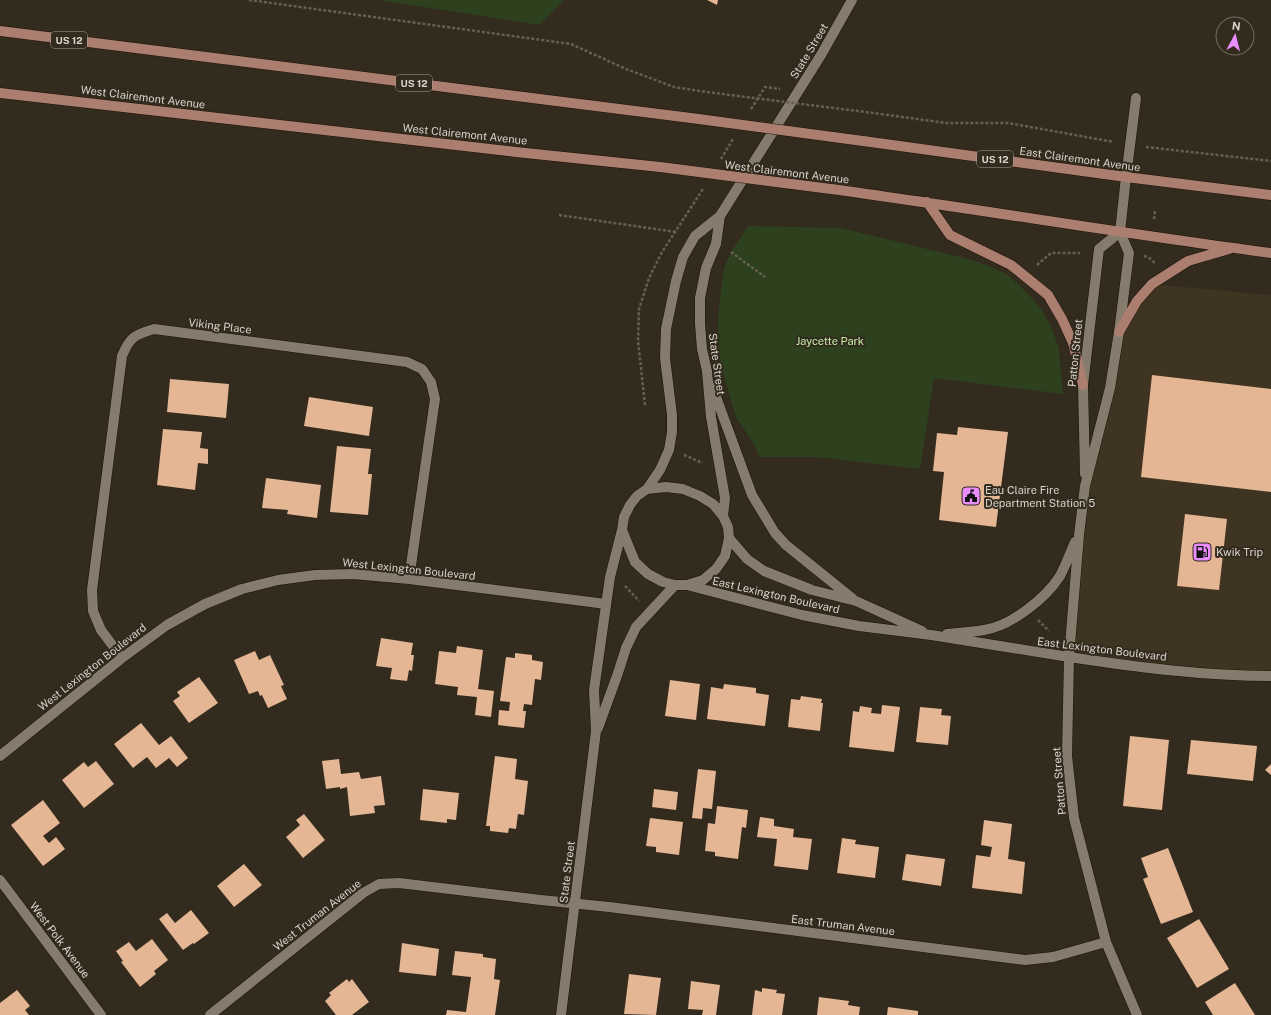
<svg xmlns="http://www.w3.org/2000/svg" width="1271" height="1015" viewBox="0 0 1271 1015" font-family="'Public Sans',sans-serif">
<rect width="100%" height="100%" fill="#332b1e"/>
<path fill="#3f3321" d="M1152,284l119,11v381l-202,-19 10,-122 40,-203z"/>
<path fill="#2d411e" d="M378,0h186l-24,25z
M748,226l93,2 123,30 23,7 21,10 20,19 14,16 10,19 7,20 4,45 -129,-16 -14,91 -102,-12h-58l-8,-16 -16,-24 -12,-40 -5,-24 -1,-23 1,-24 5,-38 7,-16z"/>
<path fill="#e4b694" d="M707,0h11l-1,5z
M1152,375l119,14v103l-130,-15z
M170,379l59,5 -3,34 -59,-6z
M309,397l64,10 -4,29 -65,-10z
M958,427l50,5 -12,95 -57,-7 5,-48 -11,-1 4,-38 20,2z
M163,429l39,3 -2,16 8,1v15l-10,-1 -3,27 -38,-5z
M337,446l34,3 -3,25h4l-4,41 -38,-3z
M266,478l55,7 -4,33 -30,-4 1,-4 -26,-2z
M1185,514l42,5 -8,71 -42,-4z
M381,638l32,5 -2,12h3l-2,16 -3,-1 -2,11 -17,-2 2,-11 -16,-2z
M457,646l26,4 -5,39 16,2 -3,26 -16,-2 2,-18 -20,-2 1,-8 -23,-3 4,-33 17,2z
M255,651l4,9 11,-5 14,30 -3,1 6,13 -19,9 -6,-13 -2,1 -2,-5 -9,3 -15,-34z
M515,653l17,2v5l11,2 -2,18 -6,-1 -3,26 -8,-1 -1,7h3l-2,17 -26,-3 1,-15 10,1 1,-9 -10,-1 6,-44 9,1z
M199,677l19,26 -29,20 -16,-22 7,-5 -3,-4z
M670,680l30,4 -4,36 -31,-4z
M724,684l32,4v5l13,2 -4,31 -58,-7 4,-32 12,2z
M801,696l21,3 -1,4h2l-3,28 -32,-4 3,-28 9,1z
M882,705l18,2 -6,45 -45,-5 4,-36 6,1 1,-6 12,2 -1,5 10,1z
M920,707l22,2 -1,6 10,1 -3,29 -32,-3z
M141,723l18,22 12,-9 17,22 -11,9 -8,-9 -13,10 -9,-11 -14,11 -19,-24z
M1130,736l39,4 -7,70 -39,-4z
M1191,740l66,6 -4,35 -66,-7z
M495,756l22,3 -2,20 13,2 -4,34 -6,-1 -2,15 -7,-1 -1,5 -18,-2v-5h-4z
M339,759l2,15 18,-2 2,7 20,-3 4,29 -11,1 1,7 -25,3 -3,-29 -7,2v-2l-14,2 -4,-28z
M96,761l18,23 -30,24 -22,-28 22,-18 4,5z
M1271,764v11l-6,-5z
M698,769l18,2 -4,38 -9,-1 -1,11 -10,-1z
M423,789l36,4 -3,27 -9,-1v4l-27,-3z
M654,789l24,3 -2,18 -24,-3z
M43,800l17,23 -17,13 6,7 7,-6 9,12 -22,17 -32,-41z
M717,806l31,4 -2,18 -4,-1 -4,32 -23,-3v-4l-10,-1 3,-28 7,1z
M304,814l21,26 -22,18 -17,-21 14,-12 -4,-5z
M760,817l14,2v7l20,3 -1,8 19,2 -4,31 -34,-4 3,-27 -20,-2z
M650,818l33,4 -4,33 -23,-3v-5l-10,-1z
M984,820l28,4 -4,35 17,3 -3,32 -50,-6 4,-33 14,2 2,-10 -11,-2z
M842,838l14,2 -1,4 24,3 -4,31 -38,-5z
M1168,848l25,64 -32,12 -18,-45 5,-2 -7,-19z
M906,854l39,5 -4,27 -39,-6z
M244,864l18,21 -28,22 -17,-21z
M191,910l18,23 -15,11 -1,-1 -10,7 -24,-31 8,-6 8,10z
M1199,919l30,50 -32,19 -30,-50z
M152,939l16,21 -14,11 2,3 -16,13 -19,-25 2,-1 -7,-10 13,-9 7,9z
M402,943l37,6 -3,27 -37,-4z
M455,951l28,3v3l13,2 -2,20 6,1 -5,35h-49l1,-5 19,2 5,-35 -19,-2z
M629,974l32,4 -5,37 -32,-1z
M347,979l2,3 3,-3 17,23 -17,13h-16l-11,-14 6,-6 -2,-2z
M691,981l29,4 -4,30h-14l1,-5 -15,-1z
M1235,983l20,32h-42l-8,-13z
M762,988l15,2 -1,3 9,1 -3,21h-30l3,-25 7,2z
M17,990l13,16 -5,4 4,5h-29v-12z
M819,997l30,4 -1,4 12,2 -1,8h-42z
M888,1007l30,4v4h-31z"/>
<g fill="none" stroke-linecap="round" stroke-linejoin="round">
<g stroke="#1b1308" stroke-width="11">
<path id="street" d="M1126,177l10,-79
M122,658l-21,-28 -8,-19 -1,-21 30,-234c8,-19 12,-21 32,-27l253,33 15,7 9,13 4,17 -26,180
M0,756l122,-98 45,-33 38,-21 37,-15 36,-9 37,-5 38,-1 56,5 197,25
M0,880l101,135
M210,1015l153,-122 16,-9 20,-1 142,17 68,7 416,53 28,-3 53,-15
M1137,1015l-31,-73 -32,-124 -7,-62 2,-99c67,10 135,19 202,19"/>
</g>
<g stroke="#1b1308" stroke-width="11">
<path id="secondary" d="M720,216l-4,28 -10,24 -6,30v26l2,25 5,22 4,46 14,81 -2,18
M712,386l40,109 23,38 11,12 67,54
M1085,474l-2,-89 16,-136 21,-17
M647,489l13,-19 9,-20 3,-18v-17l-7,-57 1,-29 10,-48 7,-24 12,-21 25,-20 101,-161 31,-55
M729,538l18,21 17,12 48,19 44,11 66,30
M687,585l115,30 57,11 72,9 138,22 10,-122 6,-49 25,-98 9,-56 10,-79 -9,-21 6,-55
M947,634c12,-1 25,-2 37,-4 27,-4 62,-32 76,-54 6,-11 10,-23 15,-34
M598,728l20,-55 8,-25 10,-21 39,-42
M561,1015l35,-284 -2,-41 16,-113 12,-47 2,-13 6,-12 7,-9 10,-7 19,-2 17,2 17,7 13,8 10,12 5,11 1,11 -4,18 -9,13 -13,11 -16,5h-12l-12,-3 -15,-8 -13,-12 -13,-32"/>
</g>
<g stroke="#1b1308" stroke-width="11">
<path id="primary" d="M0,31l691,87
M0,93l516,59 144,15
M863,141l263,36 145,18
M831,189c147,20 293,45 440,64
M927,202l23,33 61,30 37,30 14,24 11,24 10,42
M1119,332l18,-31 15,-17 36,-23 41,-12"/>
</g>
<path stroke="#665f54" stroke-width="2.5" stroke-dasharray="3 2" stroke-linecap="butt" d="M249,0l322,44 55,25 48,18 33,5
M751,109l14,-22 15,2
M881,114l65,9h62l106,19
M1146,147l125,14
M721,159l12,-20
M559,215l117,17
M1154,219l1,-10
M731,252l34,25
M1144,256l4,1 8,7
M1037,265l14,-12h29
M645,405l-7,-64 1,-32 10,-31 13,-26 41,-63
M684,455l16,7h3
M625,586l14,15
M1038,620l11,11"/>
<use href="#street" stroke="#857c6d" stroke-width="10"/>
<use href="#secondary" stroke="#857c6d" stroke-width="10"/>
<use href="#primary" stroke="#ab7e6f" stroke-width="10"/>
<g stroke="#1b1308" stroke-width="11" stroke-linecap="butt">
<path id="primary-bridge" d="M691,118l172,23
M660,167l171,22"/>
</g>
<path stroke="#665f54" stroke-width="2.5" stroke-dasharray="3 2" stroke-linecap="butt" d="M707,92l174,22"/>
<use href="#primary-bridge" stroke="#ab7e6f" stroke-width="10"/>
</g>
<defs>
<g id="civic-square" transform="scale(1)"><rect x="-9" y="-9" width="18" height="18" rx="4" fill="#ea8dfd" stroke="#332b1e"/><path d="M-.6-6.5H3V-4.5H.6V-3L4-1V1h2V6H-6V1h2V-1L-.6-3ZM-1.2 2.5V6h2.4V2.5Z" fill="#111"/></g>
<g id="fuel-square" transform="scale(1)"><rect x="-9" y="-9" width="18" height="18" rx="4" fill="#ea8dfd" stroke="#332b1e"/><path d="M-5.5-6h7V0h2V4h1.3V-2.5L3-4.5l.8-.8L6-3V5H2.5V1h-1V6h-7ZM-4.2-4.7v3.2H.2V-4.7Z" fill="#111"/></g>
</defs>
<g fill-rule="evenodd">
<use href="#civic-square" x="971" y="496"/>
<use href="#fuel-square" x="1202" y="552"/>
</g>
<g text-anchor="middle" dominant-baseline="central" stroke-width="4" stroke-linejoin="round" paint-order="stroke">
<g fill="#332b1e" stroke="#a6a197" stroke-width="1">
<rect x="51" y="32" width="36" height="16" rx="3"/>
<rect x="396" y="75" width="36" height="16" rx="3"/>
<rect x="977" y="151" width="36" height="16" rx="3"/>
</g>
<g font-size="10" font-weight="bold" fill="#d8d3cb">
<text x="69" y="40">US 12</text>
<text x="414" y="83">US 12</text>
<text x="995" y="159">US 12</text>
</g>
<g font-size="11" fill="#d8d3cb" stroke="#332b1e">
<text transform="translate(809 51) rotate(-59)">State Street</text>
<text transform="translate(143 97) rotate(7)">West Clairemont Avenue</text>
<text transform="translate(465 134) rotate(6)">West Clairemont Avenue</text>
<text transform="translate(1080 159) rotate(8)">East Clairemont Avenue</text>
<text transform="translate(787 172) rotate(7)">West Clairemont Avenue</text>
<text transform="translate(220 326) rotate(7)">Viking Place</text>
<text transform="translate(1075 353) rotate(-84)">Patton Street</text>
<text transform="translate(717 364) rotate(82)">State Street</text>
<text transform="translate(409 569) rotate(6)">West Lexington Boulevard</text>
<text transform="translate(776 595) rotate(13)">East Lexington Boulevard</text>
<text transform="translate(1102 649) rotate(7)">East Lexington Boulevard</text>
<text transform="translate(92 667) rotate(-38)">West Lexington Boulevard</text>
<text transform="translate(1059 781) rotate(-95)">Patton Street</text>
<text transform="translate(567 872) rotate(-83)">State Street</text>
<text transform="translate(317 915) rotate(-38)">West Truman Avenue</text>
<text transform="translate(843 925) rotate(7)">East Truman Avenue</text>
<text transform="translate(60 940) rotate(53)">West Polk Avenue</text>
</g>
<g font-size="11" fill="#c6eea9" stroke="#332b1e">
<text x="830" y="341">Jaycette Park</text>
</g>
<g font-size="11" fill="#d8d3cb" stroke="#332b1e" text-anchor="start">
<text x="985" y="490">Eau Claire Fire<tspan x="985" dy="13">Department Station 5</tspan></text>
<text x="1216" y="552">Kwik Trip</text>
</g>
</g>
<g transform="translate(1235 36) rotate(7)"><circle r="19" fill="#332b1e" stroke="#756e63"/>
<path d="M0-3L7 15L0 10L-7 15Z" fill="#ea8dfd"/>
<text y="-6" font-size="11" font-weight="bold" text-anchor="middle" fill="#d8d3cb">N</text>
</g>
</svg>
